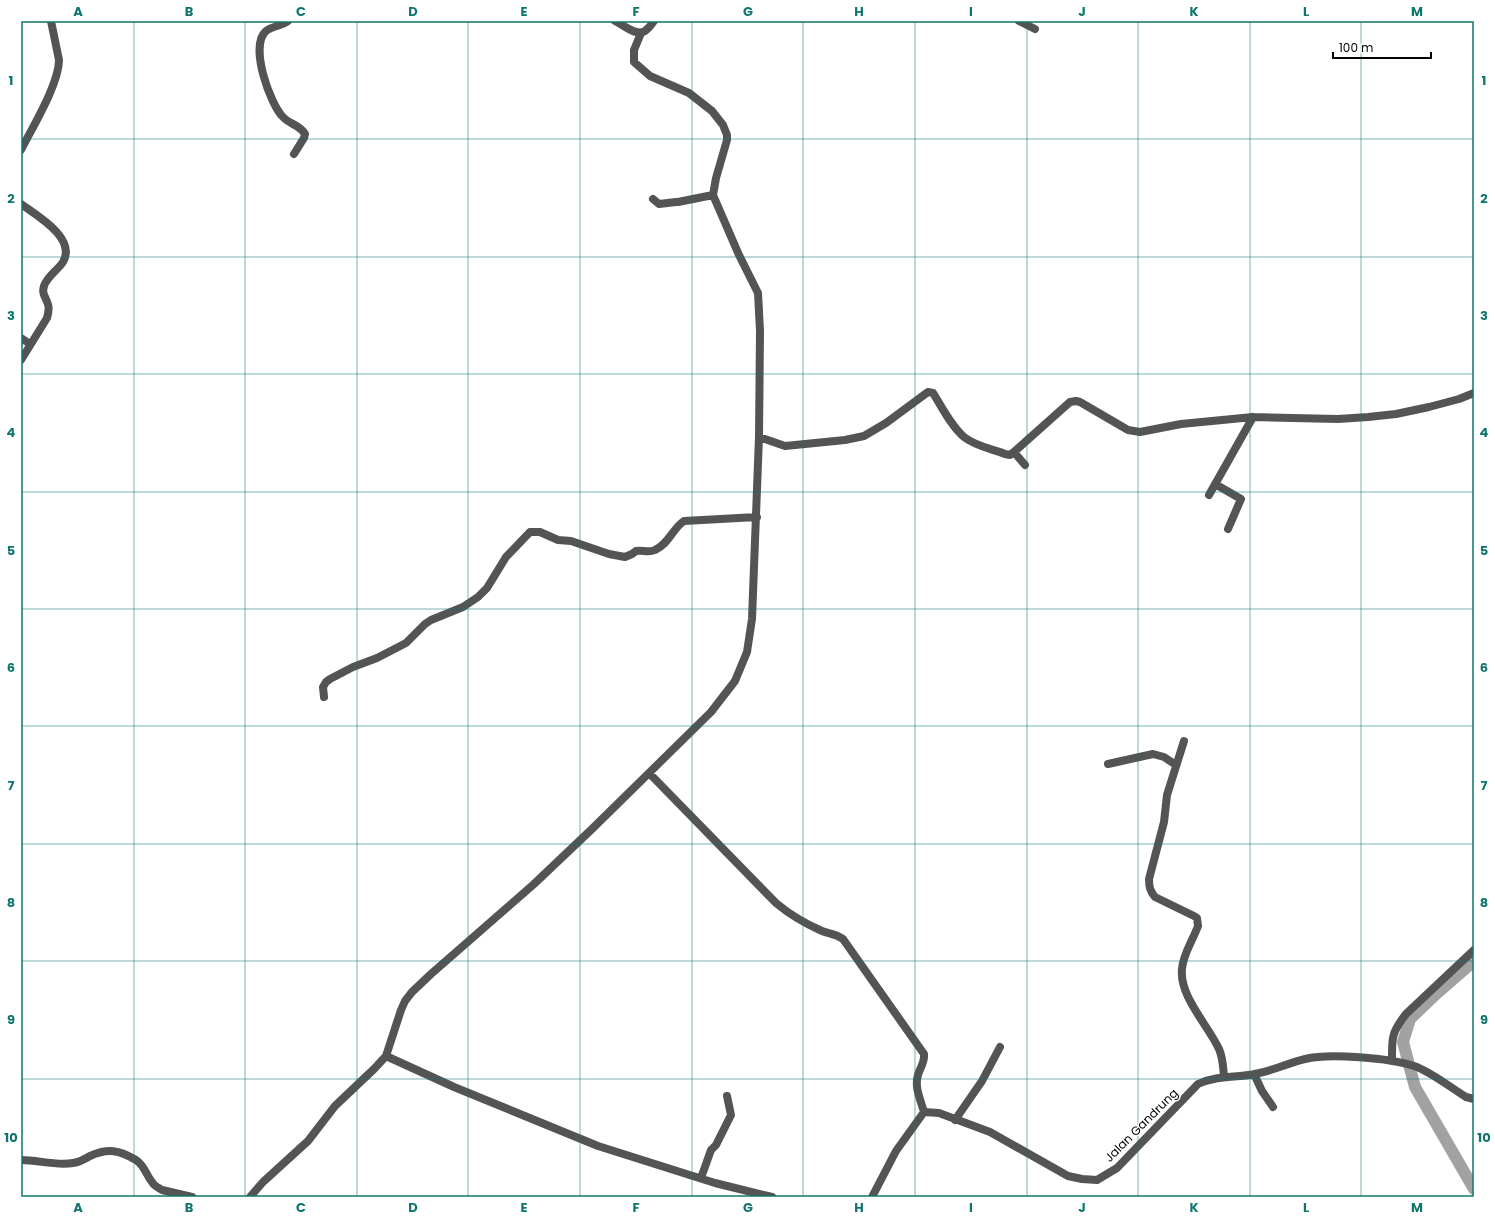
<svg xmlns="http://www.w3.org/2000/svg" width="1495" height="1218" viewBox="0 0 1495 1218" font-family="Poppins,sans-serif">
<rect width="100%" height="100%" fill="#fff"/>
<g fill="none" stroke-linecap="round" stroke-linejoin="round">
<path stroke="#a2a2a2" stroke-width="12" d="M1474,961l-39,34 -25,24 -7,23 12,45 59,102"/>
<path stroke="#545454" stroke-width="8" d="M288,21c-6,5 -16,5 -22,10 -17,15 4,73 17,86 6,7 17,8 22,17l-1,4 -10,16
M615,21c8,4 22,16 30,10 4,-3 7,-7 9,-10
M1019,21l16,8
M21,150c11,-22 38,-66 38,-90l-8,-39
M653,199l6,5 17,-2
M678,202l35,-7
M21,204c15,11 56,34 42,58 -5,8 -16,14 -19,24 -4,13 9,13 3,32l-26,42
M21,338l9,6
M759,437l26,9 60,-6 19,-4 22,-13 42,-31 5,1c9,14 18,33 31,44 11,9 28,12 41,17l5,1 4,-3 56,-50 6,-1 4,1 48,28 12,2 41,-8 72,-7 85,2 30,-2 28,-3 33,-7 30,-8 15,-6
M1014,452l11,13
M1215,484l26,15 -13,30
M1209,495l44,-78
M324,697l-1,-10 3,-5 4,-3 23,-12 24,-9 29,-15 19,-19 6,-4 32,-13 15,-10 9,-9 19,-31 24,-25h10l18,8 13,1 38,13 16,3 7,-3 4,-3c7,-1 13,2 19,-1 14,-6 17,-21 29,-29l73,-4
M1184,741l-17,54 -3,27 -15,57c0,8 1,12 6,18l39,19 3,2 1,8c-5,14 -15,28 -16,43 -3,27 26,56 37,80 4,9 4,18 5,27
M1108,764l45,-10 11,3 12,8
M649,773l127,130c13,11 30,21 46,28 8,3 14,3 21,8l81,115c1,8 -4,14 -6,21 -4,12 3,26 6,37
M386,1056l68,31 144,59 117,37 57,14
M1392,1061c0,-23 -1,-28 14,-47l68,-64
M1254,1074l8,17 11,16
M955,1120l27,-39 18,-34
M21,1160c17,0 35,6 52,3 7,-1 12,-4 17,-7 18,-8 29,-6 46,4 9,6 10,15 16,22 2,4 7,6 10,8l30,7
M701,1178l10,-28 5,-5 15,-30 -4,-19
M250,1197l13,-15 45,-41 27,-35 39,-37 12,-13 15,-46 4,-9 7,-9 19,-18 103,-90 59,-56 118,-116 24,-31 12,-29 5,-33 7,-182 1,-106 -2,-38 -19,-38 -26,-60 3,-17 11,-38v-5l-4,-10 -11,-14 -23,-18 -39,-17 -16,-14v-12l7,-17
M872,1197l24,-46 28,-39 15,1 51,19 78,44 14,3 15,1 20,-12 81,-84c19,-9 37,-6 57,-10 17,-3 33,-11 50,-15 24,-6 85,-1 109,7 16,5 37,22 52,31l8,2"/>
</g>
<path fill="none" stroke="#0f766e" stroke-width="1" stroke-opacity="0.55" d="M134,21v1176M245,21v1176M357,21v1176M468,21v1176M580,21v1176M692,21v1176M803,21v1176M915,21v1176M1027,21v1176M1138,21v1176M1250,21v1176M1361,21v1176M21,139h1453M21,257h1453M21,374h1453M21,492h1453M21,609h1453M21,726h1453M21,844h1453M21,961h1453M21,1079h1453"/>
<g text-anchor="middle" dominant-baseline="central" stroke-width="3" stroke-linejoin="round" paint-order="stroke">
<g font-size="12" fill="#000" stroke="#fff">
<text transform="translate(1141 1125) rotate(-45)">Jalan Gandrung</text>
</g>
</g>
<rect width="1495" height="1218" fill="none" stroke="#ffffff" stroke-width="44"/>
<path d="M1333 52v6h98v-6" fill="none" stroke="#000000" stroke-width="2"/>
<text x="1339" y="52" font-size="12" fill="#000000" stroke="#ffffff" stroke-width="3" paint-order="stroke">100 m</text>
<rect x="22" y="22" width="1451" height="1174" fill="none" stroke="#0f766e" stroke-width="1.5"/>
<g font-size="13" text-anchor="middle" font-weight="bold" fill="#0f766e">
<text x="78" y="16">A</text>
<text x="189" y="16">B</text>
<text x="301" y="16">C</text>
<text x="413" y="16">D</text>
<text x="524" y="16">E</text>
<text x="636" y="16">F</text>
<text x="748" y="16">G</text>
<text x="859" y="16">H</text>
<text x="971" y="16">I</text>
<text x="1082" y="16">J</text>
<text x="1194" y="16">K</text>
<text x="1306" y="16">L</text>
<text x="1417" y="16">M</text>
<text x="11" y="85">1</text>
<text x="1484" y="85">1</text>
<text x="11" y="203">2</text>
<text x="1484" y="203">2</text>
<text x="11" y="320">3</text>
<text x="1484" y="320">3</text>
<text x="11" y="437">4</text>
<text x="1484" y="437">4</text>
<text x="11" y="555">5</text>
<text x="1484" y="555">5</text>
<text x="11" y="672">6</text>
<text x="1484" y="672">6</text>
<text x="11" y="790">7</text>
<text x="1484" y="790">7</text>
<text x="11" y="907">8</text>
<text x="1484" y="907">8</text>
<text x="11" y="1024">9</text>
<text x="1484" y="1024">9</text>
<text x="11" y="1142">10</text>
<text x="1484" y="1142">10</text>
<text x="78" y="1212">A</text>
<text x="189" y="1212">B</text>
<text x="301" y="1212">C</text>
<text x="413" y="1212">D</text>
<text x="524" y="1212">E</text>
<text x="636" y="1212">F</text>
<text x="748" y="1212">G</text>
<text x="859" y="1212">H</text>
<text x="971" y="1212">I</text>
<text x="1082" y="1212">J</text>
<text x="1194" y="1212">K</text>
<text x="1306" y="1212">L</text>
<text x="1417" y="1212">M</text>
</g>
</svg>
